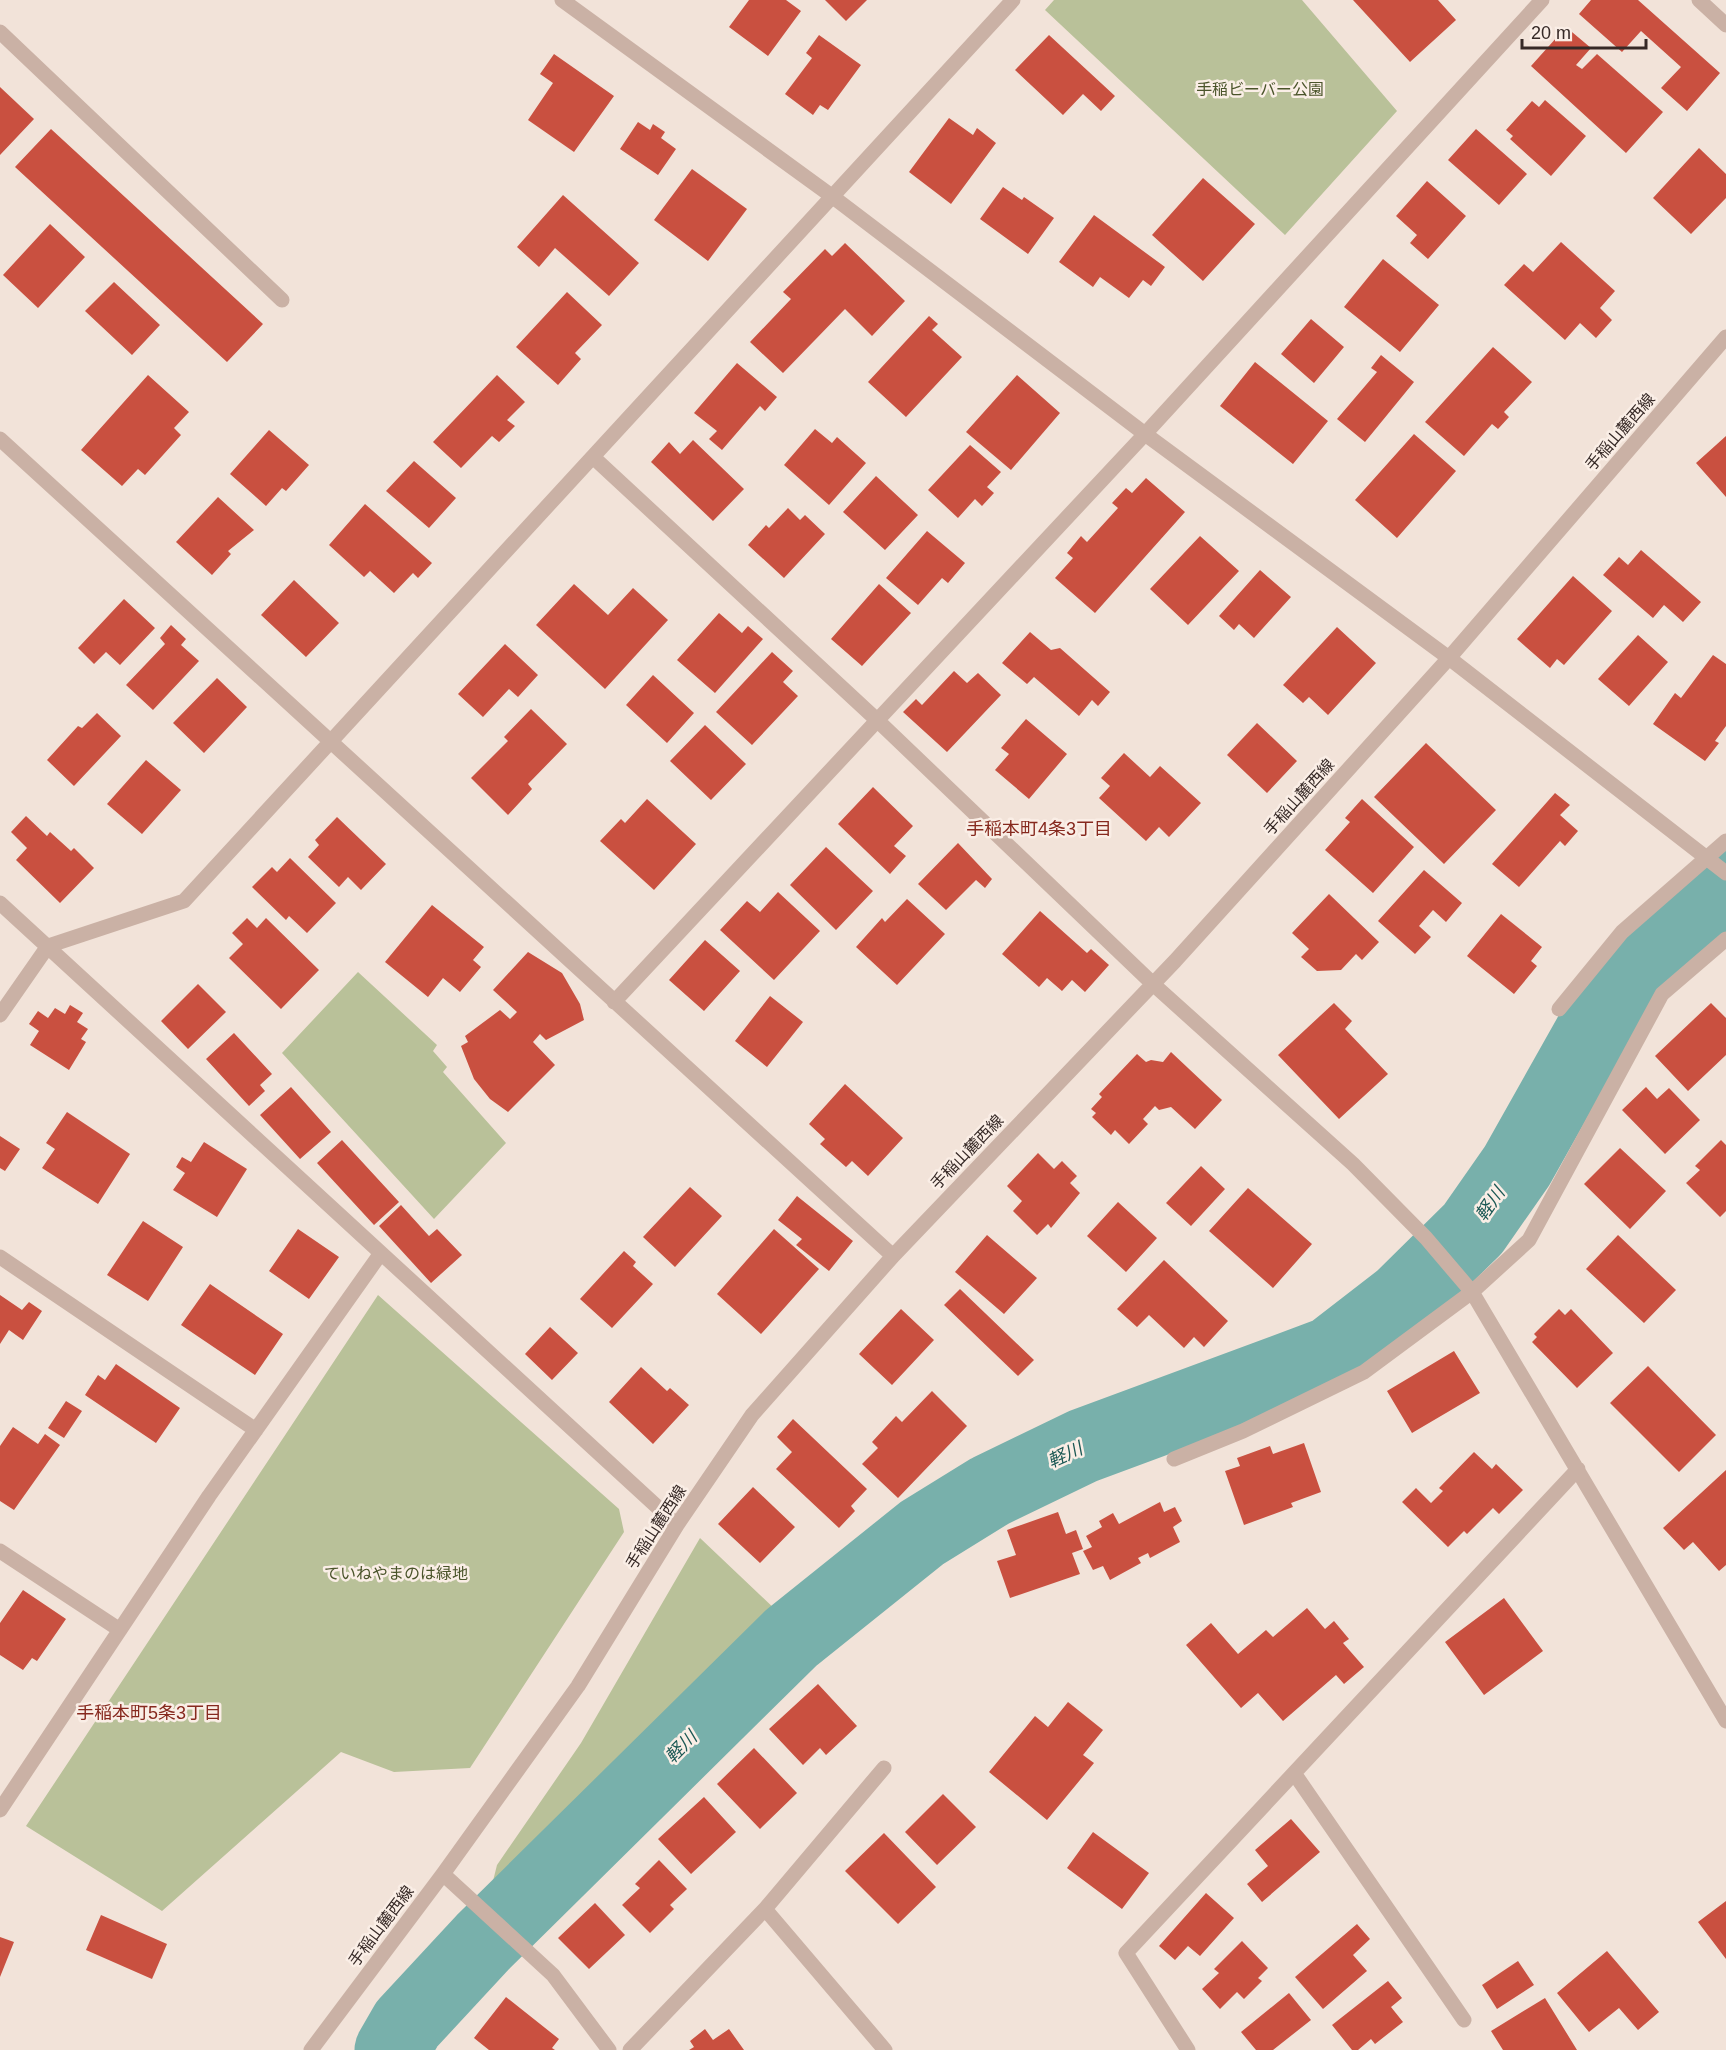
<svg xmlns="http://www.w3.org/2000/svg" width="1726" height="2050" viewBox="0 0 1726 2050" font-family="Helvetica,'Noto Sans JP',sans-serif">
<rect width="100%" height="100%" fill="#f2e3d9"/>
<path fill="#b9c199" d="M1054,0h248l95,111 -112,124 -240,-225z
M358,972l79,73 -4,6 14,16 -4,5 63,71 -72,76 -152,-166z
M378,1295l241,214 5,23 -154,236 -76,4 -53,-20 -179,159 -136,-85z
M700,1538l79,75 -274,280 -12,-12 4,-16 84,-122z"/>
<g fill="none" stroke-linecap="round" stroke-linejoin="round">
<path stroke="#78b0ab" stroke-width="75" d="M392,2050l15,-26 77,-83 307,-303 131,-105 68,-42 93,-45 248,-92 71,-55 71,-70 44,-63 90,-160 47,-56 72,-67"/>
</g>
<path fill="#c95040" d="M749,0h37l15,11 -33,45 -39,-29z
M825,0h42l-21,21z
M1353,0h85l18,20 -46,42z
M1591,0h47l82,73 -33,38 -26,-23 20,-21 -40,-36 -19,21 -43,-38z
M1566,27l25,21 -15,17 6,4 15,-15 66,58 -37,41 -95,-87z
M819,35l42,30 -33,45 -8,-5 -7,10 -28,-21 27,-36 -6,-5z
M1049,35l66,61 -14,15 -18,-17 -20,21 -48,-45z
M554,54l60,42 -40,56 -46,-32 25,-37 -13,-9z
M0,87l34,32 -34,36z
M1545,100l41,36 -35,40 -41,-37 3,-3 -7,-6 26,-29 7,6z
M949,118l24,17 4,-7 19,15 -45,61 -42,-32z
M638,122l12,8 3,-6 12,8 -4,6 15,11 -18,26 -38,-26z
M51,129l212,195 -36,38 -212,-195z
M1476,129l51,45 -28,31 -51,-45z
M1699,148l27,26v24l-35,36 -38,-36z
M692,169l55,40 -39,52 -54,-41z
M1203,178l52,46 -52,57 -51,-46z
M1427,181l39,35 -38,43 -18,-16 7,-8 -21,-19z
M1003,187l19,13 2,-3 30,21 -26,36 -48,-35z
M563,195l76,68 -30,33 -54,-48 -16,19 -22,-20z
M1094,215l71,52 -14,19 -8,-6 -14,18 -29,-21 -7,10 -34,-25z
M50,224l35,33 -47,51 -35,-33z
M1561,242l54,49 -15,17 12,12 -16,18 -16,-15 -15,17 -61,-55 20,-21 9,8z
M845,243l60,58 -33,35 -27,-27 -62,64 -33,-31 41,-43 -8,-7 42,-43 7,7z
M1383,259l56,46 -39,47 -56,-45z
M114,282l46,43 -28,30 -47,-44z
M567,292l35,33 -27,28 6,6 -23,26 -42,-38z
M929,316l9,8 -6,6 30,27 -56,60 -38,-35z
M1311,319l33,28 -30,36 -33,-29z
M1493,347l39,35 -28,30 5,5 -11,12 -6,-5 -28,32 -39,-34z
M1381,355l33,27 -49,60 -28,-23 40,-47 -6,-4z
M1255,362l73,59 -35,43 -73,-58z
M737,363l40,34 -12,14 -5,-5 -38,44 -13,-11 8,-8 -23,-18z
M148,375l41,37 -15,16 7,7 -36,40 -7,-6 -16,17 -41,-36z
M497,375l28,27 -18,18 8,6 -16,16 -7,-6 -31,32 -28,-26z
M1017,375l43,38 -49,57 -45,-38z
M815,429l17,14 5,-6 29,26 -37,42 -45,-40z
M269,430l40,35 -23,26 -4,-3 -16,18 -36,-32z
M1414,434l42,37 -59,67 -42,-38z
M1726,436v61l-30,-34z
M693,440l51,49 -31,32 -62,-59 18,-20 11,12z
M970,445l31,27 -14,15 7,6 -12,13 -7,-7 -17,19 -30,-28z
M414,461l42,37 -27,30 -43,-37z
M876,476l42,39 -33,35 -42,-38z
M1146,478l39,34 -90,101 -40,-35 18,-20 -6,-5 14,-17 6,6 31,-34 -6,-5 14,-15 6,5z
M218,497l36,33 -26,21 3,3 -19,21 -36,-33z
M365,504l67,59 -14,15 -5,-5 -19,20 -24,-22 -6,6 -35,-32z
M788,508l12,12 5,-5 20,19 -41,44 -36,-33 18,-20 3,3z
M927,531l38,32 -17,20 -6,-5 -24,27 -32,-27z
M1200,536l39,35 -51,54 -38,-36z
M1641,550l60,52 -18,20 -19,-17 -11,13 -50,-43 16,-18 9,8z
M1260,570l31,27 -37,41 -15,-14 -5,6 -15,-14z
M1573,576l39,35 -48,54 -7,-6 -7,9 -33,-29z
M294,580l45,43 -33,34 -45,-42z
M574,584l34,31 25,-27 35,32 -63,69 -69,-64z
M879,584l32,29 -49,53 -31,-27z
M124,599l31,29 -35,37 -14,-13 -12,12 -16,-16z
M719,613l23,20 6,-7 15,13 -48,54 -38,-33z
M171,625l15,14 -5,6 18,16 -46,49 -27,-25 39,-41 -5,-6z
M1337,627l39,36 -48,52 -19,-18 -6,6 -20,-18z
M1030,632l21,18 9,-2 50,44 -12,14 -6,-6 -13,16 -45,-39 -7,7 -25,-21z
M1638,635l30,27 -39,44 -31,-27z
M505,644l33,31 -20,22 -9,-8 -26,28 -25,-23z
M772,652l21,19 -10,11 15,14 -46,49 -36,-33z
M1713,655l13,9v62l-11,15 4,2 -14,18 -52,-37 22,-31 6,5z
M954,671l13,12 11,-10 23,22 -54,57 -44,-40 13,-13 6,6z
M653,675l41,38 -27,30 -41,-38z
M217,678l30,29 -43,46 -31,-30z
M531,709l36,35 -39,40 4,5 -24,26 -37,-37 37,-37 -4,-4z
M97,713l24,23 -47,50 -27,-26 31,-34 4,2z
M1026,719l41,35 -38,45 -34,-29 14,-16 -8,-6z
M1257,723l40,38 -30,32 -40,-38z
M705,725l41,39 -35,36 -41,-39z
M1426,743l70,67 -52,54 -70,-67z
M1124,753l26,24 10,-11 41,37 -32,34 -10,-10 -13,14 -47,-43 11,-12 -9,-8z
M146,760l35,30 -39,44 -35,-30z
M873,787l40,39 -19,20 12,10 -16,18 -52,-50z
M1555,793l15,12 -10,10 18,16 -13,15 -5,-5 -41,46 -27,-23z
M647,799l49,45 -42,46 -54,-49 21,-22 4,4z
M1362,799l52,48 -41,46 -48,-43 25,-28 -5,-4z
M26,816l21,20 3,-4 21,19 3,-3 20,20 -34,35 -44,-43 11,-12 -16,-16z
M337,817l49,47 -25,26 -13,-13 -9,10 -31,-30 11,-12 -4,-5z
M958,843l34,36 -7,9 -9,-8 -30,30 -28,-26z
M826,847l47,44 -37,39 -46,-45z
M290,858l46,45 -29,30 -18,-17 -3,4 -34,-33 20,-20 5,5z
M1424,870l38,33 -16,19 -13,-12 -14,16 12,11 -16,17 -37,-33z
M778,892l42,39 -46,49 -54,-50 27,-29 13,11z
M1329,894l50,48 -17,18 -6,-6 -15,16 -24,1 -16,-14 8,-8 -17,-16z
M907,899l38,35 -48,51 -41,-38 26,-29 3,4z
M432,905l52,42 -11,13 8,7 -21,25 -17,-14 -15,19 -43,-35z
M1040,911l47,42 4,-4 18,16 -24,27 -13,-12 -10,11 -15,-13 -8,9 -37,-33z
M1501,914l41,33 -11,14 6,5 -23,28 -47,-38z
M247,918l10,10 9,-10 53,52 -38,39 -52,-51 14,-14 -11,-11z
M705,940l35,31 -36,40 -35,-31z
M528,952l34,21 18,31 4,16 -38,20 -6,-6 -7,8 22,23 -47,47 -18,-13 -16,-20 -13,-33 7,-4 -3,-6 35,-26 10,9 7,-7 -24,-22z
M198,984l28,28 -38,37 -27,-28z
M770,996l33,26 -36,45 -32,-26z
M1334,1003l18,18 -7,8 43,45 -49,45 -61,-64z
M1711,1003l15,15v37l-38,36 -33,-35z
M70,1005l13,8 -6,9 11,7 -7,10 5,3 -17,28 -39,-25 9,-14 -10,-7 9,-13 10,7 7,-10 10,6z
M234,1033l38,41 -12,11 5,6 -16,15 -43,-47z
M1171,1052l51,48 -27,29 -24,-22 -12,3 -4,-4 -12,13 5,5 -19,20 -14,-14 -4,5 -19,-18 4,-4 -5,-4 11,-12 -3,-3 38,-40 9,8 5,-2 12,2z
M845,1084l58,54 -35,38 -16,-15 -6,6 -26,-23 5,-5 -16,-15z
M291,1087l40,45 -31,27 -40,-44z
M1646,1087l11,12 12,-11 31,32 -35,34 -43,-44z
M67,1112l63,42 -32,50 -56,-36 13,-19 -9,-6z
M0,1136l20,13 -15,22 -5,-3z
M342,1140l57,62 -25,23 -57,-62z
M1721,1140l5,5v66l-6,6 -34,-34 14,-13 -5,-4z
M204,1142l43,27 -30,48 -44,-27 12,-17 -9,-6 6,-10 9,5z
M1620,1148l46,43 -36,38 -46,-45z
M1038,1153l16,16 8,-8 15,15 -7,7 10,10 -29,35 -3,-4 -11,11 -24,-24 9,-10 -15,-15z
M1201,1166l24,23 -34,37 -25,-23z
M690,1187l32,29 -47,51 -32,-30z
M1248,1188l64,56 -39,44 -64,-57z
M797,1196l56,45 -24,30 -33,-26 6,-6 -24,-19z
M1118,1202l39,36 -31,34 -39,-36z
M401,1205l28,31 8,-7 25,26 -31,28 -52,-57z
M143,1221l40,26 -35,54 -41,-26z
M298,1229l41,28 -30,42 -40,-28z
M774,1229l45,40 -58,65 -44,-40z
M987,1235l50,43 -33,36 -49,-42z
M1618,1235l58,55 -32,33 -58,-54z
M624,1251l12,11 -3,4 20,18 -41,44 -32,-29z
M1164,1260l64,61 -24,26 -10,-10 -10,11 -35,-33 -12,12 -20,-18z
M210,1284l73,50 -28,41 -74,-50z
M960,1289l74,71 -16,16 -74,-71z
M0,1295l22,15 7,-8 13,9 -19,29 -14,-10 -9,14z
M901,1309l33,31 -42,45 -33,-31z
M1559,1309l6,6 6,-6 42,44 -36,35 -45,-46 5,-5 -3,-3z
M550,1327l28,26 -26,27 -27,-26z
M1454,1351l26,42 -68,40 -25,-42z
M116,1364l64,44 -24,35 -71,-48 13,-20 7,5z
M1648,1366l68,69 -37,37 -69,-69z
M641,1367l26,24 3,-3 19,17 -36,39 -44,-42z
M932,1391l35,35 -69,72 -36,-34 16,-16 -6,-6 24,-26 6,6z
M66,1401l16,10 -18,27 -16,-10z
M793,1419l74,70 -16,17 4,5 -16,17 -63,-59 16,-17 -15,-15z
M13,1427l25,17 7,-10 15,11 -46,65 -14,-9v-55z
M1304,1443l17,49 -30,11 2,4 -49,18 -19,-54 15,-5 -3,-8 33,-12 3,8z
M1474,1452l18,17 4,-5 27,26 -24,24 -6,-6 -26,26 -3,-3 -16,16 -46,-45 14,-14 15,15 12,-12 -4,-3z
M1726,1470v95l-7,6 -26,-29 -9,8 -21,-22z
M753,1487l42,40 -35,36 -42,-39z
M1160,1502l4,10 11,-5 7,14 -9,6 7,15 -30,16 -2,-5 -10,5 3,5 -31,17 -7,-14 -10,4 -10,-19 9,-4 -6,-11 16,-9 -3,-6 14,-8 6,11z
M1058,1512l8,22 10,-4 7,19 -11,4 8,21 -70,24 -13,-37 19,-6 -9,-25z
M23,1590l43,29 -29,42 -5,-3 -9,12 -23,-15v-32z
M1504,1598l39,53 -59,44 -39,-53z
M1307,1608l18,21 9,-8 15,18 -6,4 21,24 -20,17 -8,-9 -53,46 -25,-28 -17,15 -55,-63 25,-22 27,31 28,-24 7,7z
M818,1684l39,42 -31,29 -6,-7 -17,17 -34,-36z
M1068,1702l35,28 -20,25 11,8 -47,57 -58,-48 46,-56 13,11z
M754,1748l43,45 -37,36 -43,-45z
M943,1794l33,33 -39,38 -32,-33z
M704,1797l32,35 -45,42 -33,-35z
M1291,1819l29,33 -58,50 -15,-18 21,-18 -13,-16z
M1093,1832l56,41 -27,36 -55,-41z
M884,1833l52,54 -38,37 -53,-53z
M659,1860l28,29 -17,16 4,4 -24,24 -28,-28 18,-17 -5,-4z
M1206,1893l28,25 -34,38 -12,-10 -13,14 -16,-14z
M1726,1901v58l-28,-37z
M595,1903l30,32 -36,34 -31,-31z
M101,1915l66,29 -15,35 -66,-29z
M1357,1924l13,15 -17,16 14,16 -44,38 -28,-32z
M0,1937l14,5 -14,35z
M1242,1941l26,27 -10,10 4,3 -18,18 -7,-7 -17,17 -18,-20 17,-16 -5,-4z
M1607,1951l52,61 -21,18 -19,-22 -30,24 -32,-39z
M1518,1961l16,24 -37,24 -15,-24z
M1388,1981l14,17 -11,9 12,15 -28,22 -4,-5 -13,11h-6l-20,-25z
M1289,1993l22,27 -38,30h-17l-15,-18z
M506,1997l53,42 -7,9 3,2h-66l-15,-12z
M1545,1998l32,52h-74l-12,-19z
M705,2029l8,11 16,-11 15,21h-55l5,-3 -4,-6z"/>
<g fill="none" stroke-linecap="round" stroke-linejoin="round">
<path stroke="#cab1a5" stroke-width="15" d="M562,0l271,197 312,237 304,224 277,215
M1699,0l27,25
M0,32l282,268
M0,439l893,817
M593,457l285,264 275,263 200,180 73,74 46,54 254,429
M0,903l677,622
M614,1002l531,-568 397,-434
M1559,1009l63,-77 104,-91
M0,1015l48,-69 136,-45 829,-901
M0,1257l256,173
M1174,1459l69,-28 121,-59 108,-80 57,-52 133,-246 64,-55
M0,1551l120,79
M1294,1773l170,247
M0,1810l209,-314 172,-243
M443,1874l110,101 56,75
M765,1909l120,141
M311,2050l132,-176 135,-188 99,-161 75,-110 141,-159 282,-295 274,-303 277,-321
M630,2050l135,-141 119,-141
M1188,2050l-62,-97 452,-484"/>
</g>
<g text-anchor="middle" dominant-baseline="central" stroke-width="5" stroke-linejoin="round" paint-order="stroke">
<g font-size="16" fill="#4a542a" stroke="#faeee6">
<text x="1260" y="89">手稲ビーバー公園</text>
<text x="396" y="1573">ていねやまのは緑地</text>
</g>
<g font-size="16" fill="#362926" stroke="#faeee6">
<text transform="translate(1620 432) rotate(-49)">手稲山麓西線</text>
<text transform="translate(1299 797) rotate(-48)">手稲山麓西線</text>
<text transform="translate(967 1152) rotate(-46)">手稲山麓西線</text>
<text transform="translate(656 1527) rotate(-57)">手稲山麓西線</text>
<text transform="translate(381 1926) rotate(-53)">手稲山麓西線</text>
</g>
<g font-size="18" fill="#86291e" stroke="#faeee6">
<text x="1039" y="829">手稲本町4条3丁目</text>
<text x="149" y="1713">手稲本町5条3丁目</text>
</g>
<g font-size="18" font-style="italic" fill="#1b5854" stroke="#faeee6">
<text transform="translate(1490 1204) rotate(-55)">軽川</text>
<text transform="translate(1065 1455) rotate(-25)">軽川</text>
<text transform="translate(681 1747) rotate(-45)">軽川</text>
</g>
</g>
<path d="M1522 39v9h124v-9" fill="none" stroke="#362926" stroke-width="3"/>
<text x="1531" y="39" font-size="18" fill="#362926" stroke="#faeee6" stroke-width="4.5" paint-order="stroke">20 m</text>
</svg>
